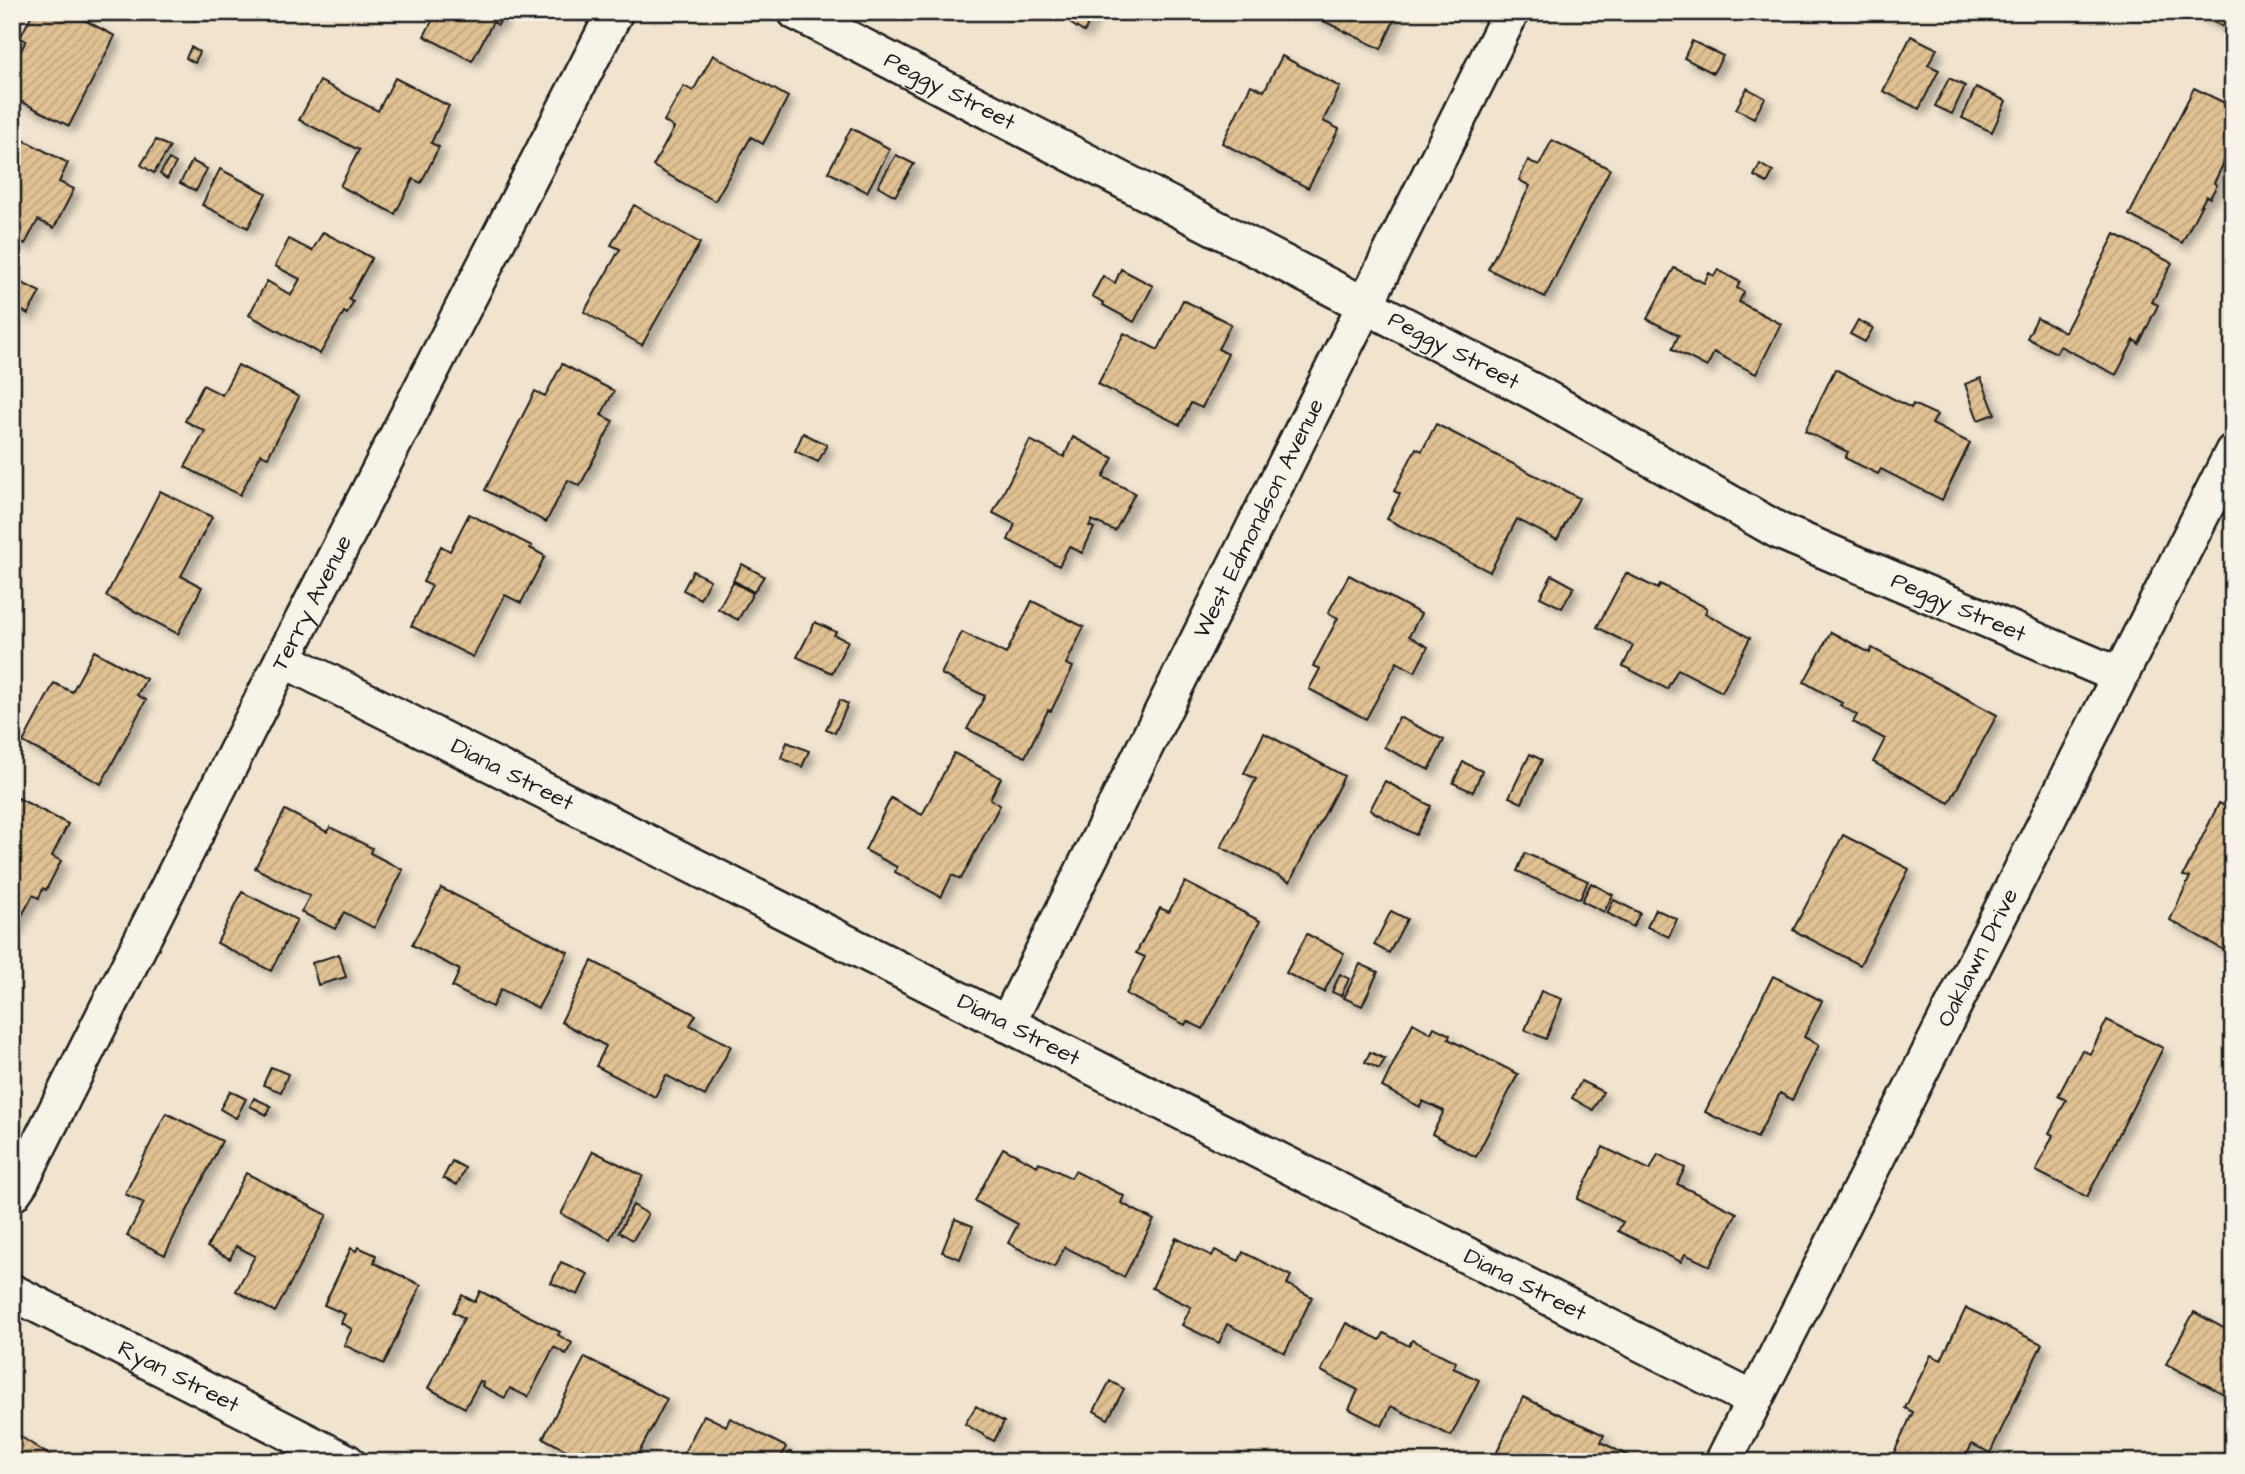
<svg xmlns="http://www.w3.org/2000/svg" width="2245" height="1474" viewBox="0 0 2245 1474" font-family="'Architects Daughter',sans-serif">
<defs>
<pattern id="building-hatch" width="6" height="6" patternUnits="userSpaceOnUse" patternTransform="scale(1.75)"><rect width="6" height="6" fill="#e0c193"/><path d="M-1 1l2-2M0 6l6-6M5 7l2-2" fill="none" stroke="#c0a57e"/></pattern>
<filter id="shadow"><feDropShadow dx="6" dy="6" stdDeviation="3.5" flood-color="#0004"/></filter>
</defs>
<rect width="100%" height="100%" fill="#f0e4ce"/>
<filter id="ink" filterUnits="userSpaceOnUse"><feTurbulence type="fractalNoise" baseFrequency=".0143" numOctaves="2"/><feDisplacementMap in="SourceGraphic" scale="14" xChannelSelector="R" yChannelSelector="G"/><feConvolveMatrix kernelMatrix="1 2 1 2 8 2 1 2 1" color-interpolation-filters="sRGB"/></filter>
<g filter="url(#ink)">
<path fill="url(#building-hatch)" stroke="#1c1c1c" stroke-width="2" filter="url(#shadow)" d="M33,12h36l46,24 -46,90 -57,-29v-47l8,2 6,-11 -6,-3z
M437,12h67l-6,13 -5,-3 -21,39 -48,-25z
M1078,12h17l-11,20 -13,-8z
M1305,12h93l-17,37z
M2194,12h39v20z
M1911,36l26,13 -9,16 11,5 -20,39 -36,-18z
M1692,41l31,15 -10,17 -29,-15z
M191,47l8,5 -4,11 -9,-5z
M713,55l75,42 -25,47 -12,-7 -36,64 -62,-35 21,-38 -10,-7 20,-35 9,5z
M1282,56l58,31 -17,34 16,8 -31,59 -86,-45 29,-58 13,6z
M395,78l54,28 -18,37 8,4 -18,36 -8,-4 -18,35 -55,-28 19,-36 -60,-30 21,-39 58,30z
M1949,78l16,8 -13,28 -17,-8z
M1976,87l30,14 -14,31 -30,-14z
M1747,88l18,10 -11,20 -18,-9z
M2194,88l39,19v46l-3,5 -3,-2 -13,27 3,2 -7,13 -4,-2 -24,47 -53,-28z
M851,128l39,21 -23,43 -39,-20z
M12,134l56,29 -9,19 15,7 -20,39 -16,-8 -13,24 -13,-7z
M156,140l14,7 -16,26 -13,-8z
M1552,140l58,29 -65,128 -57,-28 42,-83 -11,-6 9,-20 11,6z
M896,155l18,9 -19,32 -17,-10z
M169,159l7,4 -9,16 -7,-5z
M192,161l15,8 -11,22 -16,-8z
M1760,164l13,8 -6,11 -13,-7z
M220,169l46,24 -18,35 -46,-23z
M634,205l66,38 -58,102 -58,-33 36,-63 -9,-4z
M323,232l49,26 -23,41 4,3 -6,12 -3,-2 -24,42 -71,-39 18,-34 24,14 9,-16 -25,-13 14,-27 23,12z
M2115,234l57,29 -20,39 6,3 -19,39 -5,-4 -18,35 -56,-29 -4,7 -29,-15 10,-20 28,14z
M1674,268l30,15 5,-10 5,3 4,-6 22,12 -3,6 7,4 -5,10 42,22 -25,50 -42,-22 -7,15 -35,-18 7,-14 -32,-16z
M1121,269l32,17 -19,36 -31,-17 1,-2 -12,-7 11,-20 12,7z
M12,278l28,14 -12,22 -11,-6 -5,8z
M1183,300l48,24 -13,25 10,5 -26,54 -11,-5 -11,22 -82,-41 26,-51 34,17z
M1858,320l15,8 -8,14 -15,-8z
M562,364l52,27 -13,24 12,6 -33,65 -12,-6 -22,42 -61,-32 50,-99 10,5z
M238,365l61,32 -31,60 -7,-3 -21,41 -55,-28 20,-36 -20,-10 18,-36 19,10z
M1835,369l76,39 2,-4 24,11 -5,9 38,19 -28,57 -61,-31 -3,5 -33,-16 3,-6 -43,-21z
M1981,378l14,36 -17,6 -13,-36z
M1436,424l143,74 -22,42 -40,-21 -27,53 -103,-53 13,-25 -6,-3 22,-43 6,3z
M803,433l24,12 -9,17 -23,-11z
M1073,437l40,21 -10,19 32,16 -20,38 -23,-11 -3,6 5,2 -12,25 -13,-7 -10,20 -51,-26 7,-16 -22,-11 37,-73 34,17z
M160,491l52,26 -31,59 21,11 -24,47 -72,-38z
M469,514l63,32 -2,2 15,8 -24,47 -16,-8 -32,62 -62,-31 21,-40 -9,-4 18,-36 9,5z
M742,564l22,12 -10,16 -21,-12z
M693,571l17,9 -10,19 -17,-9z
M1626,573l32,16 2,-5 47,24 -2,5 45,25 -28,54 -44,-23 -11,20 -44,-23 10,-20 -36,-19z
M1349,575l72,39 -12,22 19,11 -13,25 -18,-10 -31,57 -57,-30 11,-20 -7,-3 25,-48 -10,-5z
M1552,575l22,12 -12,21 -22,-11z
M733,582l20,11 -15,27 -20,-11z
M1032,601l52,26 -18,37 7,3 -22,44 -3,-1 -23,47 -58,-28 18,-33 -44,-22 21,-42 44,22z
M815,622l21,10 -2,3 14,6 -16,32 -35,-16z
M1831,632l39,21 2,-5 125,67 -48,88 -76,-41 12,-23 -32,-17 4,-7 -17,-10 2,-2 -38,-21z
M94,651l52,28 -9,16 9,5 -45,84 -78,-42 31,-59 18,9z
M840,700l8,4 -13,29 -9,-4z
M1399,717l45,23 -15,30 -45,-23z
M1264,733l80,43 -54,106 -69,-35 35,-68 -12,-6z
M787,742l22,9 -7,16 -21,-9z
M954,753l47,25 -11,21 10,6 -39,74 -9,-4 -11,22 -46,-25 2,-5 -32,-17 26,-52 31,17z
M1530,754l12,6 -20,43 -13,-6z
M1463,762l19,9 -9,21 -20,-9z
M1385,781l46,25 -15,29 -46,-25z
M18,798l50,26 -16,32 9,5 -15,29 -3,-2 -4,10 -6,-3 -21,39v-125z
M2219,803l14,7v145l-63,-35 20,-43 -7,-1z
M285,810l42,22 3,-5 42,21 -2,5 33,17 -29,58 -30,-16 -9,17 -34,-17 9,-16 -55,-28z
M1843,835l66,34 -49,96 -67,-35z
M1525,853l63,28 -8,18 -63,-28z
M1185,882l75,39 -57,108 -16,-8 -2,4 -59,-31 19,-37 -9,-4 24,-45 9,4z
M1591,883l22,12 -9,17 -22,-11z
M441,888l127,64 -30,56 -37,-19 -9,18 -40,-20 8,-17 -48,-25z
M242,892l55,28 -26,51 -54,-28z
M1614,900l26,13 -7,14 -26,-14z
M1655,909l22,10 -8,18 -22,-10z
M1391,911l16,8 -18,34 -15,-8z
M1307,934l37,19 -20,39 -38,-19z
M339,954l7,23 -28,8 -6,-22z
M592,961l104,54 -6,10 41,21 -26,50 -39,-21 -11,22 -59,-31 10,-20 -45,-24z
M1360,964l18,8 -16,34 -18,-8z
M1340,974l9,5 -8,17 -9,-4z
M1773,976l49,25 -18,36 15,8 -27,55 -12,-7 -23,45 -52,-26z
M1541,991l21,8 -16,40 -21,-9z
M2107,1020l56,28 -76,149 -51,-26 17,-36 -4,-2 17,-33 -8,-4 24,-46 8,4z
M1413,1023l18,10 3,-6 16,8 -2,4 70,35 -42,83 -44,-23 12,-23 -21,-10 -3,6 -38,-20z
M1370,1052l15,7 -6,10 -14,-7z
M271,1067l17,7 -7,18 -18,-7z
M1581,1081l22,11 -10,18 -21,-12z
M230,1091l16,8 -10,19 -16,-9z
M254,1098l17,8 -4,9 -17,-9z
M166,1113l56,28 -57,114 -38,-19 17,-33 -19,-9z
M1603,1147l47,23 8,-16 27,14 -8,16 60,29 -27,53 -25,-12 -4,8 -63,-31 5,-9 -46,-23z
M1003,1148l34,18 2,-4 32,16 4,-7 49,25 -3,7 33,17 -30,57 -59,-30 -11,20 -46,-24 10,-19 -43,-23z
M593,1151l50,25 -33,63 -49,-25z
M452,1161l13,7 -8,17 -14,-7z
M246,1173l81,42 -52,97 -39,-21 19,-35 -19,-10 -6,13 -23,-12z
M633,1205l15,9 -15,26 -14,-8z
M955,1219l18,7 -13,33 -18,-7z
M1176,1238l36,18 3,-6 24,11 4,-9 48,24 -4,8 25,13 -27,56 -58,-29 -8,19 -37,-18 9,-18 -39,-19z
M358,1247l18,8 -2,8 47,22 -37,79 -40,-19 8,-16 -11,-6 4,-9 -21,-9 27,-57 5,3z
M561,1262l27,12 -10,21 -27,-12z
M480,1291l80,41 -2,3 14,8 -6,11 -12,-7 -26,50 -18,-9 -5,10 -23,-12 1,-4 -3,-1 -15,27 -37,-20 36,-70 -11,-6 9,-17 13,7z
M1966,1308l76,36 -52,109 -18,-9 -9,18h-66l-6,-3 22,-47 -8,-4 26,-53 10,5z
M2194,1312l39,21 -1,65 -66,-34z
M1346,1323l34,17 4,-7 25,13 3,-6 44,22 -3,6 26,12 -28,56 -60,-30 -9,20 -33,-17 9,-19 -37,-19z
M585,1357l82,42 -33,63h-46l5,-9 -10,-5 -4,9 -36,-19z
M1110,1381l14,8 -16,30 -14,-8z
M1523,1397l81,38 -3,7 39,20h-127l-17,-8z
M976,1406l28,16 -10,19 -29,-17z
M704,1415l22,11 4,-8 56,29 -7,15h-100z
M12,1431l43,28 -2,3h-41z
M790,1452l8,5 -2,5h-12z"/>
<g fill="none" stroke-linecap="round" stroke-linejoin="round">
<g stroke="#1c1c1c" stroke-width="40">
<g id="minor">
<path id="s1" d="M796,12l742,382 241,137 341,145"/>
<path id="s2" d="M283,659l1471,741"/>
<path id="s3" d="M1007,1024l504,-1012"/>
<path id="s4" d="M12,1194l9,-13 262,-522 332,-647"/>
<path id="s5" d="M12,1292l335,170"/>
<path id="s6" d="M1723,1462l510,-1010"/>
</g>
</g>
<use href="#minor" stroke="#f7f3e8" stroke-width="35"/>
</g>
</g>
<g text-anchor="middle" dominant-baseline="central" stroke-width="5" stroke-linejoin="round" paint-order="stroke">
<g font-size="23" fill="#1c1c1c" stroke="#f7f3e8">
<text stroke="none"><textPath href="#s1" startOffset="173">Peggy Street</textPath></text>
<text stroke="none"><textPath href="#s1" startOffset="740">Peggy Street</textPath></text>
<text stroke="none"><textPath href="#s3" startOffset="565">West Edmondson Avenue</textPath></text>
<text stroke="none"><textPath href="#s4" startOffset="663">Terry Avenue</textPath></text>
<text stroke="none"><textPath href="#s1" startOffset="1307">Peggy Street</textPath></text>
<text stroke="none"><textPath href="#s2" startOffset="257">Diana Street</textPath></text>
<text stroke="none"><textPath href="#s6" startOffset="565">Oaklawn Drive</textPath></text>
<text stroke="none"><textPath href="#s2" startOffset="824">Diana Street</textPath></text>
<text stroke="none"><textPath href="#s2" startOffset="1391">Diana Street</textPath></text>
<text stroke="none"><textPath href="#s5" startOffset="187">Ryan Street</textPath></text>
</g>
</g>
<rect width="2245" height="1474" fill="none" stroke="#f7f3e8" stroke-width="42"/>
<rect x="21" y="21" width="2203" height="1432" fill="none" stroke="#1c1c1c" stroke-width="2.5" filter="url(#ink)"/>
</svg>
